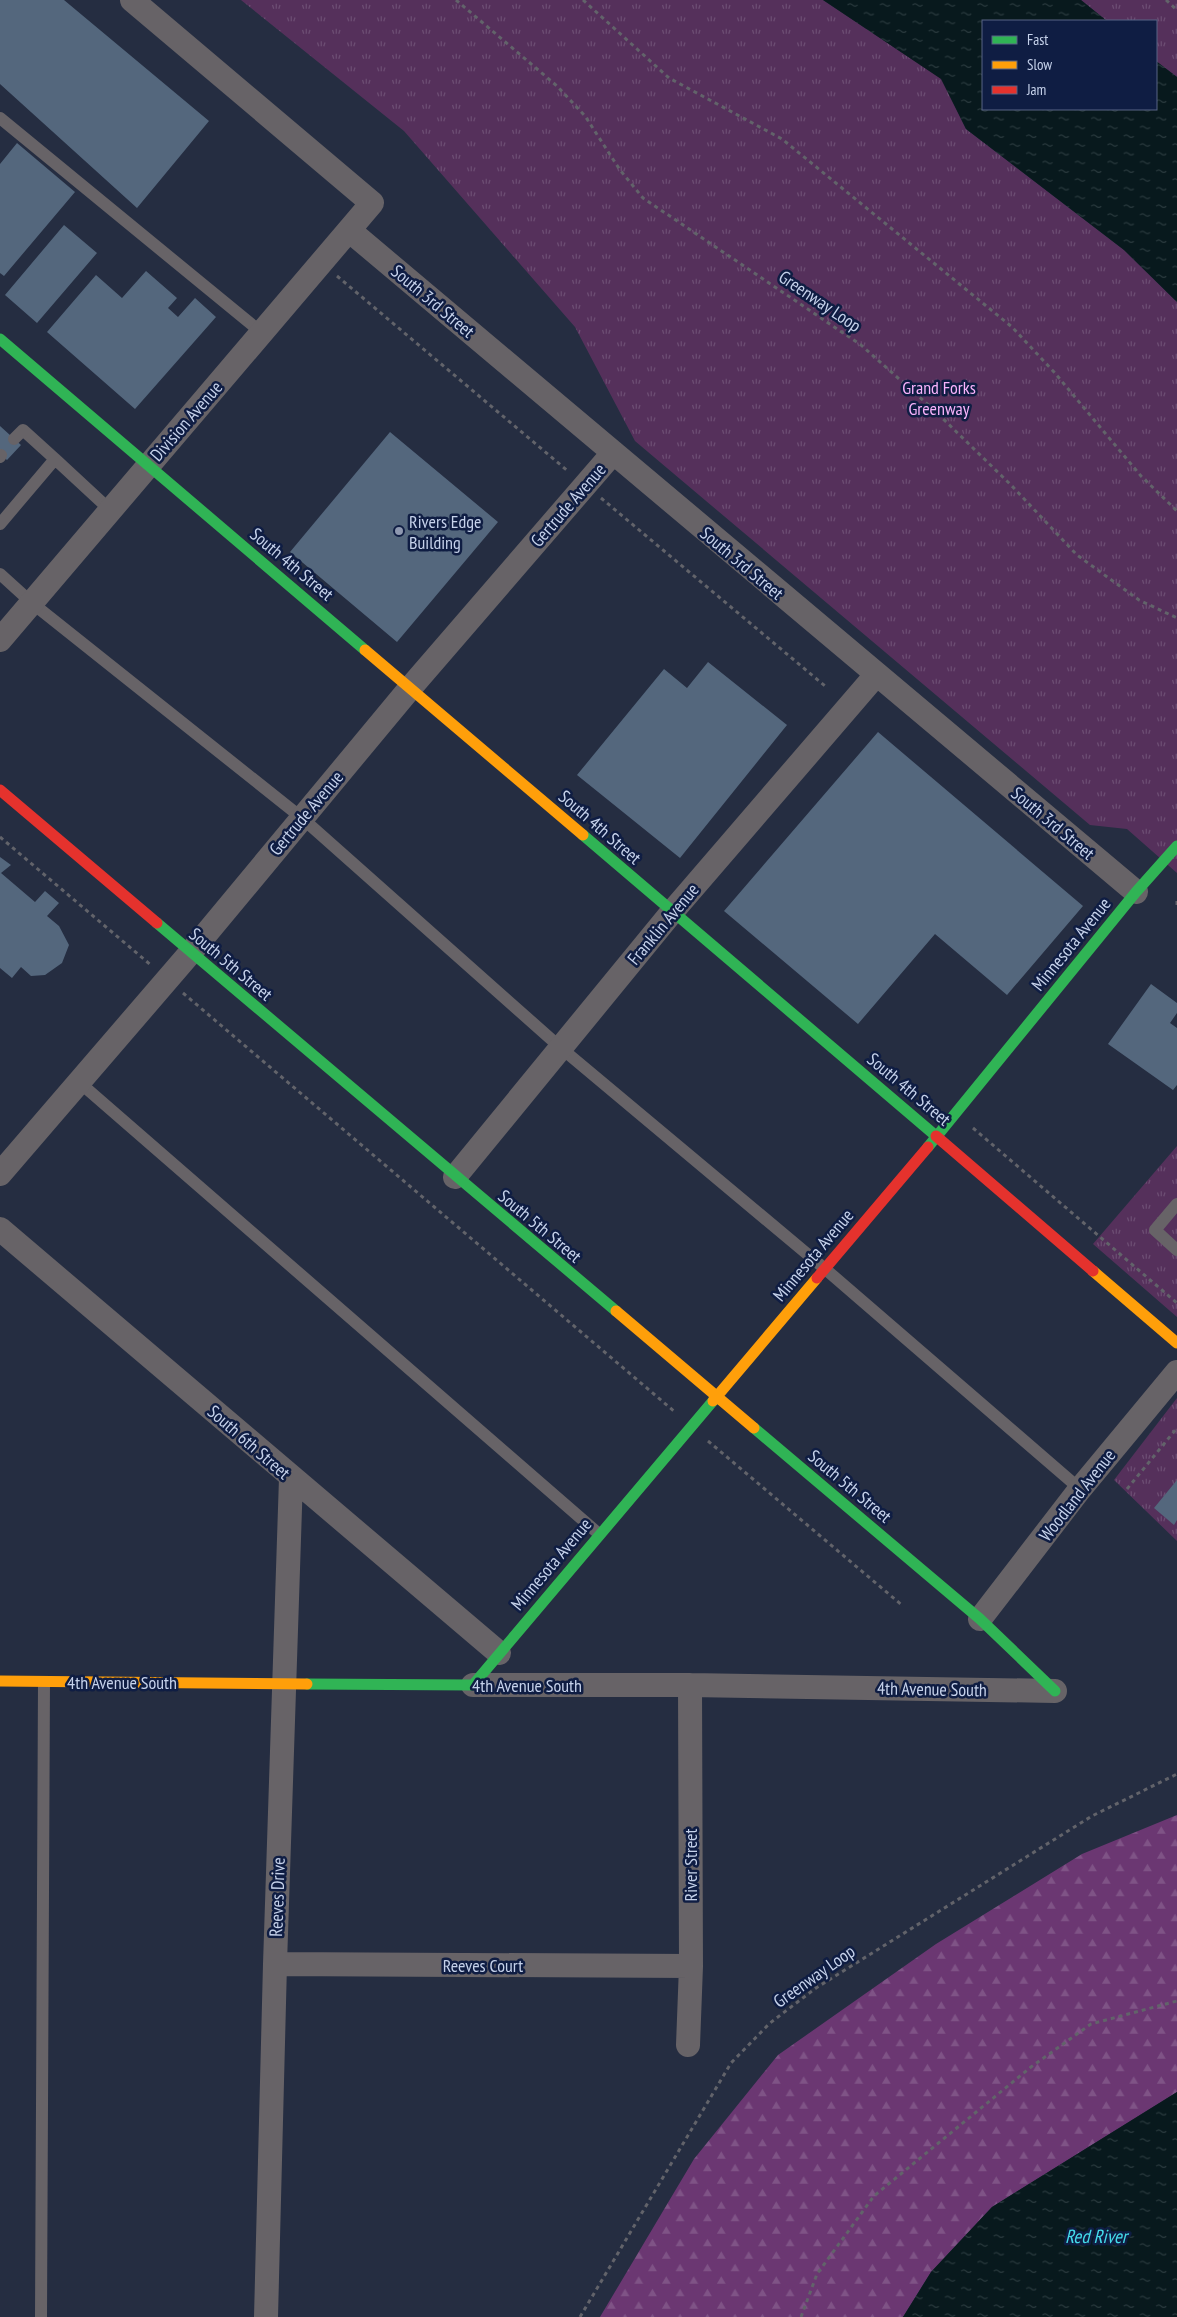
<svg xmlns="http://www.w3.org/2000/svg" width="1177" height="2317" viewBox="0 0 1177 2317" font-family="'PT Sans Narrow',sans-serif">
<defs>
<pattern id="forest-firs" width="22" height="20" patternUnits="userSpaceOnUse" patternTransform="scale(1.25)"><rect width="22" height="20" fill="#6b3772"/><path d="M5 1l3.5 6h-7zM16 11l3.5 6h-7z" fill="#7f5386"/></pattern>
<pattern id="park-tufts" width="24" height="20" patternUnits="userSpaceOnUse" patternTransform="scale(1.25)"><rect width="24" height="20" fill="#55305b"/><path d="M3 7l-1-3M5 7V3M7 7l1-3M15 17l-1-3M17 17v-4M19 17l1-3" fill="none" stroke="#6c4d73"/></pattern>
<pattern id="water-ripples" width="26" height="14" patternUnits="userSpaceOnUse" patternTransform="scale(1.25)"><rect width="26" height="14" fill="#08191d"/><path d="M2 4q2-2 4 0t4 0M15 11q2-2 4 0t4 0" fill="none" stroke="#2a3a3e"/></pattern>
</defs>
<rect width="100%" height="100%" fill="#252d41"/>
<path fill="url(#forest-firs)" d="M1177,1815v277l-185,115 -61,65 -28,45h-303l94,-158 84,-104 158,-111 146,-90z"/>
<path fill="url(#park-tufts)" d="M241,0h582l119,79 24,50 158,121 53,52v571l-50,-44 -37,-4 -455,-384 -60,-114 -171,-196z
M1081,0h96v77l-21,-16v-40h-49z
M1177,1146v171l-84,-73z
M1177,1398v143l-63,-61z"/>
<path fill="url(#water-ripples)" d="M823,0h258l26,21h-124v88h173v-48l21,16v225l-53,-52 -158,-121 -25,-50z
M1177,2092v225h-274l28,-45 61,-65z"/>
<path fill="#54677d" d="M0,0h64l145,121 -72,87 -137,-124z
M17,143l58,49 -71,84 -4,-3v-109z
M64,225l33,28 -60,70 -32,-28z
M146,271l31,27 -9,10 10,9 17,-19 21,19 -81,92 -88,-77 49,-57 26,23z
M0,426l21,19 -14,15 -7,-6z
M390,432l108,90 -101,120 -107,-90z
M708,662l79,63 -107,133 -103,-83 87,-106 23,19z
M878,732l205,174 -76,89 -72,-61 -77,90 -134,-113z
M0,857l11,8 -10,8 34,29 10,-11 14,12 -12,13 12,10 10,19 -7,18 -17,12 -14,1 -10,-9 -9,11 -12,-10z
M1151,984l26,19v10l-7,10 7,5v57l-4,5 -65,-46z
M1177,1480v40l-3,5 -20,-17z"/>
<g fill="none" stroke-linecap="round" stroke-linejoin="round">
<path stroke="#62636a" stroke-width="3" stroke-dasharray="4 4" stroke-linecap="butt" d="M456,0l101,86 28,30 35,54 23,28 218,147 73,65 77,75 66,70 62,45 38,18
M583,0l86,78 113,61 230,188 42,45 87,104 36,35
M1166,0l11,10
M337,276l232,196
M601,498l224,188
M0,837l152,129
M1177,901v4
M183,993l492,419
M973,1128l204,175
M708,1441l195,165
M1127,1489l50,-61
M580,2317l151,-254 39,-40 46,-35 276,-172 85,-42
M801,2317l16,-43 57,-78 157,-129 60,-43 86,-23"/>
<path stroke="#676367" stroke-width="12" d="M0,118l262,215
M14,439l9,-9 32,29
M0,457l1,-2
M0,524l55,-65 55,51
M0,574l32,29 270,215 259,230 263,220 256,221
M79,1082l520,452
M1177,1204l-22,26 22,20
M41,2317l3,-635"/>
<path stroke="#676367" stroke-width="24" d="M350,231l786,661
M0,640l372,-437 -240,-203
M0,1174l191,-222 220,-265 202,-234
M455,1177l217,-265 204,-237
M0,1229l499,424
M980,1619l100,-130 97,-117
M473,1685h217l365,6
M275,1964l416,2
M688,2045l3,-79 -1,-281
M266,2317l9,-353 16,-486"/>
<path stroke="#30b455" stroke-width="11" d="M0,339l365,311
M583,835l353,301
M157,923l459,388
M928,1147l208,-255 41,-46
M754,1428l226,191 75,72
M307,1684l166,1 240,-284"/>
<path stroke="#ff9f0a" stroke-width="11" d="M365,650l218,185
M1093,1271l84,72
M616,1311l138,117
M713,1401l104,-123
M0,1681l307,3"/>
<path stroke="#e5322d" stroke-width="11" d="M0,790l157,133
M936,1136l157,135
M817,1278l111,-131"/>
</g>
<circle fill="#8e98b0" stroke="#0f1d43" stroke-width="2" cx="399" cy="531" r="5"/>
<g text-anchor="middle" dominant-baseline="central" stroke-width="5" stroke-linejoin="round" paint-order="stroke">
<g font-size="18" fill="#c6d2eb" stroke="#0f1d43">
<text transform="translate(433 301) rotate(40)">South 3rd Street</text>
<text transform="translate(820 301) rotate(34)">Greenway Loop</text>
<text transform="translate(186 421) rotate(-49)">Division Avenue</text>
<text transform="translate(568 505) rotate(-49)">Gertrude Avenue</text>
<text transform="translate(742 563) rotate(40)">South 3rd Street</text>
<text transform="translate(292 564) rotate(40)">South 4th Street</text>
<text transform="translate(306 813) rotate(-50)">Gertrude Avenue</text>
<text transform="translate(1053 823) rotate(40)">South 3rd Street</text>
<text transform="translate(600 827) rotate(41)">South 4th Street</text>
<text transform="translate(663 924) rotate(-50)">Franklin Avenue</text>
<text transform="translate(1071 944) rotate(-51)">Minnesota Avenue</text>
<text transform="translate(231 964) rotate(40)">South 5th Street</text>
<text transform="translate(909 1089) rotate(40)">South 4th Street</text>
<text transform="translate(540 1226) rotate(40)">South 5th Street</text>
<text transform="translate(813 1255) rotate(-50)">Minnesota Avenue</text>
<text transform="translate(249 1442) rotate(41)">South 6th Street</text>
<text transform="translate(850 1486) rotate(40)">South 5th Street</text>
<text transform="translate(1077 1495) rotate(-52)">Woodland Avenue</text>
<text transform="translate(551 1564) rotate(-50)">Minnesota Avenue</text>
<text x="122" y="1682">4th Avenue South</text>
<text x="527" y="1685">4th Avenue South</text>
<text transform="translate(932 1689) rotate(1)">4th Avenue South</text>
<text transform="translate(690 1865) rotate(-90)">River Street</text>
<text transform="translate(277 1897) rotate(-88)">Reeves Drive</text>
<text x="483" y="1965">Reeves Court</text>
<text transform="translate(814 1976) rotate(-35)">Greenway Loop</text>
</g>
<g font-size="18" fill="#f9b3fc" stroke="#0f1d43">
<text x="939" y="387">Grand Forks<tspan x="939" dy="21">Greenway</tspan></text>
</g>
<g font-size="18" fill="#c6d2eb" stroke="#0f1d43" text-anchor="start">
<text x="409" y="521">Rivers Edge<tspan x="409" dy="21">Building</tspan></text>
</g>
<g font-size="19" font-style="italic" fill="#44dbea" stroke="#0f1d43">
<text x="1096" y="2236">Red River</text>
</g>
</g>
<rect x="982" y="20" width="175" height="90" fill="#0f1d43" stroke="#586586"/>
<rect x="992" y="36" width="25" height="8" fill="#30b455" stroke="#586586"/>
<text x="1027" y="45" font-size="15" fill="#c6d2eb">Fast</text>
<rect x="992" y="61" width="25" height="8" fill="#ff9f0a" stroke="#586586"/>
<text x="1027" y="70" font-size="15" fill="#c6d2eb">Slow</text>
<rect x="992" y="86" width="25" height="8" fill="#e5322d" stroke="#586586"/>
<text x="1027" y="95" font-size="15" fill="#c6d2eb">Jam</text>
</svg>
